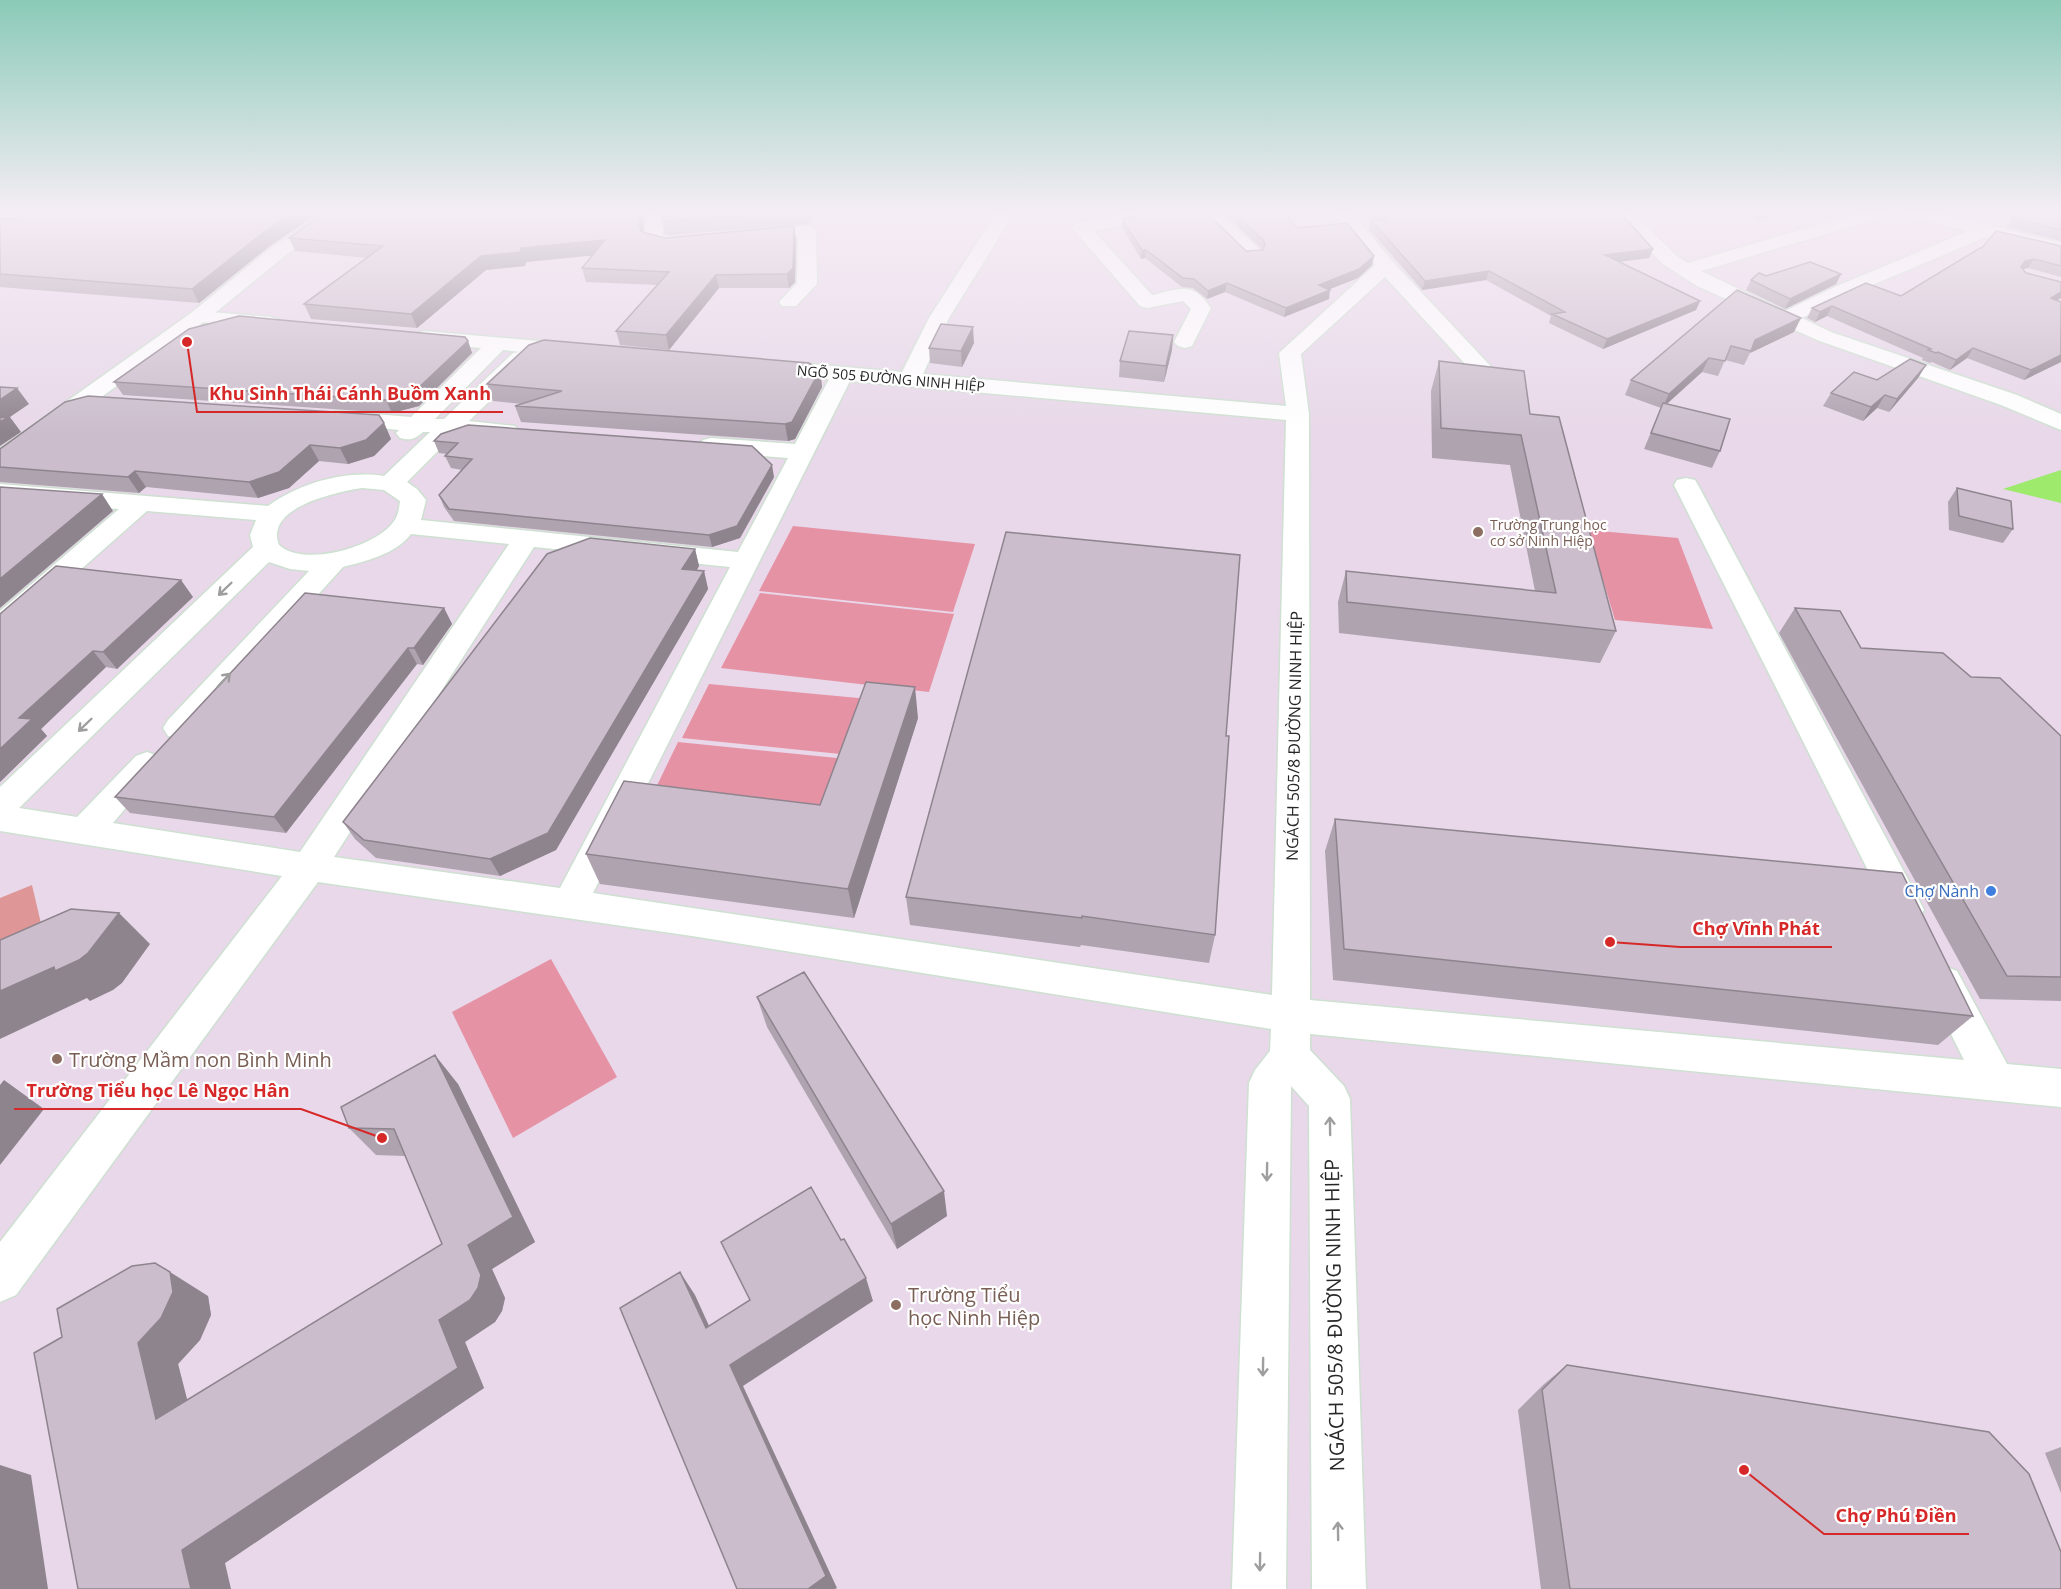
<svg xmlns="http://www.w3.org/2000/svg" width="2061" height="1589" viewBox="0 0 2061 1589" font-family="'Open Sans',sans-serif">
<rect width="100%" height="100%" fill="#e8d8e9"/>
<path fill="#df9696" d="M32,885l14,60 -46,20v-67z"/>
<path fill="#e692a5" d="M793,526l182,18 -22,68 -194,-21z
M1588,530l90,8 35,91 -98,-9z
M760,593l194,21 -25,78 -208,-24z
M709,684l160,15 -19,56 -168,-17z
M678,742l169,17 -21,62 -177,-19z
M551,959l66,118 -104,61 -61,-126z"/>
<path fill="#9dea6d" d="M2061,470v33l-58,-14z"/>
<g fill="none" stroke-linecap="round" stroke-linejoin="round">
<g stroke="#cee0d1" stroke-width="3">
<path id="street" d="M646,211h18l-1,25 36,1 2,4 -2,4c-18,4 -34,3 -52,-1l-2,-4z
M993,211h18v7l-62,100 -26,56 363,32 -7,-53 96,-88 -43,-54h19l42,51 105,112 -3,5 -8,2 -8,-2 -94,-102 -84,77 8,60 1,586 654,60 -39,-78 6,-11 13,-5 13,5 50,93 54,5v38l-751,-73v16l34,36 6,13 16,490h-54l-3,-483 -18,-20 -5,503h-54l17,-506 6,-13 15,-19 1,-22 -579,-93 -374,-54 -302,413 -16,7v-60l282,-366 -282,-45v-44l253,-240 -3,-12 6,-15 -109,-9 -137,121 -10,3v-24l119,-102 -119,-9v-16l268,22c32,-23 77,-36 116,-30l46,-44h-7c-8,7 -13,9 -23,6l-4,-5 3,-3 -70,-7 -4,-5 4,-5 8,-2 74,6 70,-69 -57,-5 -7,-2 -3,-4 3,-4 7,-2 149,13 8,1 3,5 -3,5 -8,1 -50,-4 6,1 3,5 -3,5 -60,58 46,5 4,5 -4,5 -8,2 -52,-4 -48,48 10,7 9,11 -5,20 317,32 50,-94 -77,-6 -8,-2 -4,-5 4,-5 8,-2 84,6 34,-65 -61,-6 -3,-5 3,-5 8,-2 126,11 27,-54 64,-100zM503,350l17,2 -7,1 -69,66h-9zM850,381l436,39 -14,575 -679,-102zM362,488l22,2 16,11c-1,9 -2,17 -10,25 -20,22 -87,41 -111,19 -15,-38 58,-53 83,-57zM411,534l98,10 -209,308 -187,-29 50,-59 -5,-8 -11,-4 -11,4 -59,61 -58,-9 250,-246 21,7 19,2 -141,149 -5,8 5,8 11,3 11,-3 153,-169c23,-6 53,-13 68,-33zM534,547l196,20 -170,321 -226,-31z
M1138,211h37l-9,5 -72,15 58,64c29,-6 40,-15 59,13l-19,38 -7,2 -7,-2 -4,-4 17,-33 -8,-8 -36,7 -7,-2 -68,-78 3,-4z
M1198,211h20l42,39 2,4 -2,4h-14z
M1612,211h19l46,45 11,7 176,-52h29l-3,4 -189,56 84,40 52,-25 131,-55 -64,-16 -3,-4h32l128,32v12l-75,-18 -135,57 -49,24 29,14 186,63 44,19v16l-60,-25 -184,-65 -120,-54 -34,-22z
M807,226l6,1 3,4 1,53 -21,22h-14l-3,-4 18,-19 1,-46 -49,4 -6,-1 -3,-4 3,-4 6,-1z
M198,311l73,6 7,2 3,4 -3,4 -7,2 -80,-8 -3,-4 3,-4z
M1686,478l9,2 3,5 221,415 5,10 -5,10 -13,5 -13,-5 -219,-435 3,-5z"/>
</g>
<g stroke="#cee0d1" stroke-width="3">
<path id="secondary" d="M327,211h21l-62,44 -81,66 -196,144 -9,2v-18l191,-136 81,-66z"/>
</g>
<use href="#street" fill="#fff" fill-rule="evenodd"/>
<use href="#secondary" fill="#fff" fill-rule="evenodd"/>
</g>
<path fill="#afa3af" d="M33,211h289l-51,34 -72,58 -199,-16v-68h18z
M327,211h151v3l5,1 29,-4h132l-1,21 22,6 129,-12 2,13 -1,43 -6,6h-70l-50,62 -49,-5 -4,-14 41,-46 -71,-3 -4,-14 10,-13 -66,7 -1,4 -39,4 -69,58 -106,-9 -7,-15 63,-46 -72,-7 -6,-13z
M662,211h152l-4,13 -141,11 -4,-1 -3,-13z
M1222,211h61l15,17 76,28 -2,9 -14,13 -30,12 1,9 -45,18 -59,-25 -18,7 -14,-11 -11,-1 -37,-29 -4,1 -19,-31v-9l124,32 17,-1z
M1372,211h247l34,38 -4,9 -30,4 81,39 -4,9 -93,39 -54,-26 2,-7 -65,-36 -64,10 -53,-61 2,-9h4l-4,-3z
M1707,211h84l-33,9 -11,-7 -34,2z
M2001,211h60v30l-54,-14 6,-9 7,-2z
M2061,246v31l-33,-9 -5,1 3,4 35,9v16l-4,2 4,62 -37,18 -57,-22 -17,12 -18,-8 -2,1 -8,-3 1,-2 -96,-42 -12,6 -8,-4 5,-10 89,-12 81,-48z
M1841,274l-5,10 -51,25 -39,-19 5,-10 15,-4z
M1737,290l57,42 -44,21 -6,12 -19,-5 -7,16 -16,-4 -35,32 53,47 -8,17 -68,-19 17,-41 -36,-13 6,-15z
M1173,335l-1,15 -8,32 -45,-5 1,-16z
M468,341l4,12 -53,53 -27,7 -269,-18 -9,-13z
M974,343l-12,24 -32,-4 -1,-15z
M1439,361l91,53 86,217 -16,32 -261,-30 -1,-31 8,-31 189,20 -25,-126 -78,-7 -1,-67z
M1926,365l-8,13 -29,34 -12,-4 -14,13 -40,-15 8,-13z
M820,370l2,17 -27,52 -7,2 -267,-19 -6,-16 7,-2 -29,-3 -6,-17z
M384,423l7,16 -17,17 -26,8 -29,-3 -30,27 -31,10 -112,-11 -7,6 -139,-11v-33z
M434,441l340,36 -34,61 -28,9 -258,-26 -10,-14 -5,-12 23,-25 -11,-2 -6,-12 2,-2 -8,-1z
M1957,488l56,41 -10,14 -54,-13 -1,-28z
M695,549l4,17 -2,4 7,1 4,18 -152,261 -56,26 -124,-18 -21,-19 -12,-17z
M193,597l-76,72 -11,-2 -65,62 6,7 -47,46v-168z
M444,608l8,16 -29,41 -6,-1 -131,169 -156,-20 -15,-16z
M1795,608l66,40 110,29 90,59v265l-81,-2 -201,-366z
M918,718l-64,200 -254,-34 -14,-30 234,-49z
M1226,736l-11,199 -6,28 -128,-18 -1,2 -170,-22 -4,-28z
M1335,819l638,197 -35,29 -605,-65 -8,-129z
M757,997l190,219 -50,33 -130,-222z
M458,1084l77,158 -43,27 13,29 -3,13 -7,11 -30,20 19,46 -259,175 -163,-226 146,-41 3,19 -11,25 -22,24 9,36 255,-156 -37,-88 -29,-1 -27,-27z
M1567,1365l494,224h-520l-23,-179 25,-25z
M2061,1447v46l-16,-40z"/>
<path fill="#8e848e" d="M296,211h26l-51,34 -72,58 -7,-14 72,-57z
M640,211h4l-1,29 -4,-13z
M808,211h6l-4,13z
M1108,211h17l-18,4z
M1764,211h27l-33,9 4,-8z
M794,226l2,13 -1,43 -6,6 -2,-14z
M605,240l3,14 -82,8 -1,4 -39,4 -69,58 -6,-14 70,-58 40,-8z
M1653,249l-4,9 -47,6 3,-9z
M1142,250h4l-1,8 -4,1z
M1374,256l-2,9 -14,13 -41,16 2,-9z
M2034,259l-6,9 -9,2 -4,6 10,-15z
M1489,271l-3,9 -64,10 3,-9z
M1841,274l-5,10 -51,25 5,-10z
M716,275l3,13 -50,62 -3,-15z
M1227,283l-2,9 -18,7 1,-8z
M1330,290l-1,9 -45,18 2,-9z
M2061,292v6l-16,10 6,-10z
M1700,301l-4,9 -93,39 4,-10z
M1832,306l-5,10 -12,6 5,-10z
M1801,318l-7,14 -44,21 5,-13z
M973,327l1,16 -12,24 -1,-16z
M1173,335l-1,15 -8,32 2,-16z
M468,341l4,12 -53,53 -27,7 -6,-13z
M1973,348l-6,10 -17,12 6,-10z
M2061,355v7l-37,18 7,-10z
M1709,358l-7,14 -40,36 7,-14z
M1926,365l-8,13 -29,34 8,-13z
M820,370l2,17 -27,52 -7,2 -3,-17z
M17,388l12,16 -19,13 11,15 -21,14v-46z
M1885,395l-8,13 -14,13 8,-14z
M384,423l7,16 -17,17 -26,8 -8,-16z
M310,445l9,16 -30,27 -31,10 -9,-16z
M772,465l2,12 -34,61 -28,9 -3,-12z
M135,471l11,16 -7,6 -11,-16z
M102,494l11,17 -113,97v-29z
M695,549l4,17 -12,20 -5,-17z
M704,571l4,18 -152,261 -56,26 -10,-17z
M181,580l12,17 -76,72 -14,-17z
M444,608l8,16 -29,41 -9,-17z
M408,648l9,16 -131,169 -12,-16z
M93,651l13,16 -65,62 6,7 -47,46v-33l19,-31z
M915,687l3,31 -64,200 -6,-29z
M119,913l31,31 -28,39 -9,7 -23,11 -3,-3 -87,41v-48l54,-24z
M435,1055l23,29 77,158 -43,27 13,29 -3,13 -7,11 -30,20 19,46 -259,175 6,26h-40l-9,-39 257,-230 29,-75z
M4,1080l40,29 -44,56v-80z
M944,1191l3,25 -50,33 -6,-25z
M170,1272l38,24 3,19 -11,25 -22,24 19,74 -41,-19 -18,-76z
M680,1272l15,23 25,55 -14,-22z
M866,1278l7,23 -130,85 94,202 -2,1h-27l-78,-224z
M0,1465l31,10 17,114h-48z"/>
<path fill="#cbbdcb" stroke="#8e848e" stroke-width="1.5" d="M33,211h263l-32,21 -72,57 -192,-15v-55h18z
M327,211h146l2,2 8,2 29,-4h128l-1,16 3,5 23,6 129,-12 -1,42 -6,6 -71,1 -50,60 -50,-4 53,-59 -87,-4 23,-28 -84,8v4l-40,4 -70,58 -107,-10 79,-58 -94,-8z
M662,211h143l-139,10h-4z
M1160,211h45l41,40 17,-1 2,-6 -2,-4 -31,-29h51l15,17 49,-5 27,33 -15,13 -40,16 11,5 -44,18 -59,-25 -19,8 -14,-12 -11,-1 -37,-28h-4l-20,-31z
M1377,211h242l34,38 -48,6 95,46 -93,38 -55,-25 13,-2 -76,-41 -64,10 -54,-61 16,-1z
M2032,211h29v19l-48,-12z
M1996,231l65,15v20l-27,-7 -9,2 -4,6 5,6 35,9v10l-10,6 10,4v53l-30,15 -58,-22 -17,12 -18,-8 -2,1 -8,-3 3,-1 -99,-43 -12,6 -8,-4 54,-25 35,13 79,-48h2z
M1810,262l31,12 -51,25 -39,-19 8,-7 7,3z
M1737,290l64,28 -46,22 -4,11 -20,-5 -6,15 -16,-3 -40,36 -38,-14z
M239,316l226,21 3,4 -55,52 -27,7 -272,-18 75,-53z
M941,324l32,3 -12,24 -32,-3z
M1129,331l44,4 -7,31 -46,-5z
M544,340l265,23 11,7 -28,52 -7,2 -270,-18 47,-15 -75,-7 42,-39z
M1910,359l16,6 -29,34 -12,-4 -14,12 -40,-14 23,-21 23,8z
M1439,361l85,10 6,43 29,3 57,214 -269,-29 -1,-31 210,22 -35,-158 -80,-7z
M0,387l17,1 -17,12z
M88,396l291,19 5,8 -18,17 -26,8 -30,-3 -31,27 -30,10 -114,-11 -7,6 -128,-10v-18l65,-47z
M1663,403l67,16 -10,32 -69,-18z
M9,416l-9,6v-4z
M468,425l284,21 20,19 -35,61 -28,9 -260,-26 -10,-14 33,-36 -27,-3 13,-13 -24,-2 7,-7z
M0,487l102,7 -102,85z
M1957,488l54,13 2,28 -54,-13z
M1006,532l234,23 -14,181h3l-14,199 -133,-19v2l-176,-21z
M590,538l105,11 -13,20 22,2 -156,262 -58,26 -126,-19 -21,-18 204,-268z
M56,566l125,14 -78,72 -10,-1 -74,67 13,1 -32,30v-135z
M305,593l139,15 -30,40h-6l-134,169 -159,-20z
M1795,608l45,3 21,37 82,5 28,24 29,1 61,58v241l-54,-1z
M866,682l49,5 -67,202 -262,-35 38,-73 196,24z
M1335,819l567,54 71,143 -629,-67z
M71,909l48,4 -31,40 -9,7 -24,11 -1,-4 -54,24v-51z
M804,972l140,219 -53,33 -134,-227z
M435,1055l78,162 -45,28 13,30 -3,13 -8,12 -31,20 19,48 -276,182 9,39h-113l-44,-236 28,-16 -5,-28 75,-43 23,-3 15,9 3,20 -12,26 -23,25 18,76 286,-175 -48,-115 -45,-1 -8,-21z
M811,1187l30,53 3,-1 22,39 -136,87 96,211 -18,13h-71l-117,-281 60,-36 26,56 44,-28 -29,-58z
M1567,1365l422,67 40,42 32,78v37h-491l-28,-199z"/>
<defs><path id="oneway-shaft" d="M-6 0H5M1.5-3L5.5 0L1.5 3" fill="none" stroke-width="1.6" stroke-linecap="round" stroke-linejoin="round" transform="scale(1.5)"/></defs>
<g stroke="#9e9e9e">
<use href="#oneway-shaft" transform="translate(225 589) rotate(136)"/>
<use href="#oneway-shaft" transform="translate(224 680) rotate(-47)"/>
<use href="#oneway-shaft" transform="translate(85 725) rotate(136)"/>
<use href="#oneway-shaft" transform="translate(1330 1126) rotate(-91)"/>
<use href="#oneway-shaft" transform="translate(1267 1172) rotate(91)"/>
<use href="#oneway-shaft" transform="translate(1263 1367) rotate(91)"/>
<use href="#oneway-shaft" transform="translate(1338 1531) rotate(-91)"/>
<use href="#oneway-shaft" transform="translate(1260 1562) rotate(91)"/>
</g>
<linearGradient id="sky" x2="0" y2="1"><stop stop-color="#8acab7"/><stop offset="0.49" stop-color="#f5edf5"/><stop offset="1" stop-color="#f5edf5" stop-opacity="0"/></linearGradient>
<rect width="2061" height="434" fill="url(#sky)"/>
<g fill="#8d6e63" stroke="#fff" stroke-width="2">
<circle cx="1478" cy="532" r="6"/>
<circle cx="57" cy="1059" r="6"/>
<circle cx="896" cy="1305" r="6"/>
</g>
<circle fill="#3f7fe0" stroke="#fff" stroke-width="2" cx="1991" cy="891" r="6"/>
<g text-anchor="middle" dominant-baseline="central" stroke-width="4.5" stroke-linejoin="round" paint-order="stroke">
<g font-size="14" fill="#272727" stroke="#fff">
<text transform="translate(891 378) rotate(5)">NGÕ 505 ĐƯỜNG NINH HIỆP</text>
</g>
<g font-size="14" fill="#785e54" stroke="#fff" text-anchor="start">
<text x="1490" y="524">Trường Trung học<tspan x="1490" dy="16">cơ sở Ninh Hiệp</tspan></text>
</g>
<g font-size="16" fill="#272727" stroke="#fff">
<text transform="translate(1294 736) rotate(-89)">NGÁCH 505/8 ĐƯỜNG NINH HIỆP</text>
</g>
<g font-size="16" fill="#366cbe" stroke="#fff" text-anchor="end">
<text x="1979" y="891">Chợ Nành</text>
</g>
<g font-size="20" fill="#785e54" stroke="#fff" text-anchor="start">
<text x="69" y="1059">Trường Mầm non Bình Minh</text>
<text x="908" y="1294">Trường Tiểu<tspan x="908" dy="23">học Ninh Hiệp</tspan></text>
</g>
<g font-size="20" fill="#272727" stroke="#fff">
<text transform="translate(1334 1315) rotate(-91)">NGÁCH 505/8 ĐƯỜNG NINH HIỆP</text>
</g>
</g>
<path fill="none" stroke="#d62828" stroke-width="2" d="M187 342L197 412H503M1610 942L1680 947H1832M382 1138L301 1109H14M1744 1470L1824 1534H1969"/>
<g fill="#d62828" stroke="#fff" stroke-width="2">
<circle cx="187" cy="342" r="6"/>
<circle cx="1610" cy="942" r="6"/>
<circle cx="382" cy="1138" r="6"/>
<circle cx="1744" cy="1470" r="6"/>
</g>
<g font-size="18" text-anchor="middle" font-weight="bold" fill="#d62828" stroke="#fff" stroke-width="4.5" stroke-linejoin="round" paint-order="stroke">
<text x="350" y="400">Khu Sinh Thái Cánh Buồm Xanh</text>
<text x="1756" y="935">Chợ Vĩnh Phát</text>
<text x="158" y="1097">Trường Tiểu học Lê Ngọc Hân</text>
<text x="1896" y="1522">Chợ Phú Điền</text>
</g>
</svg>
